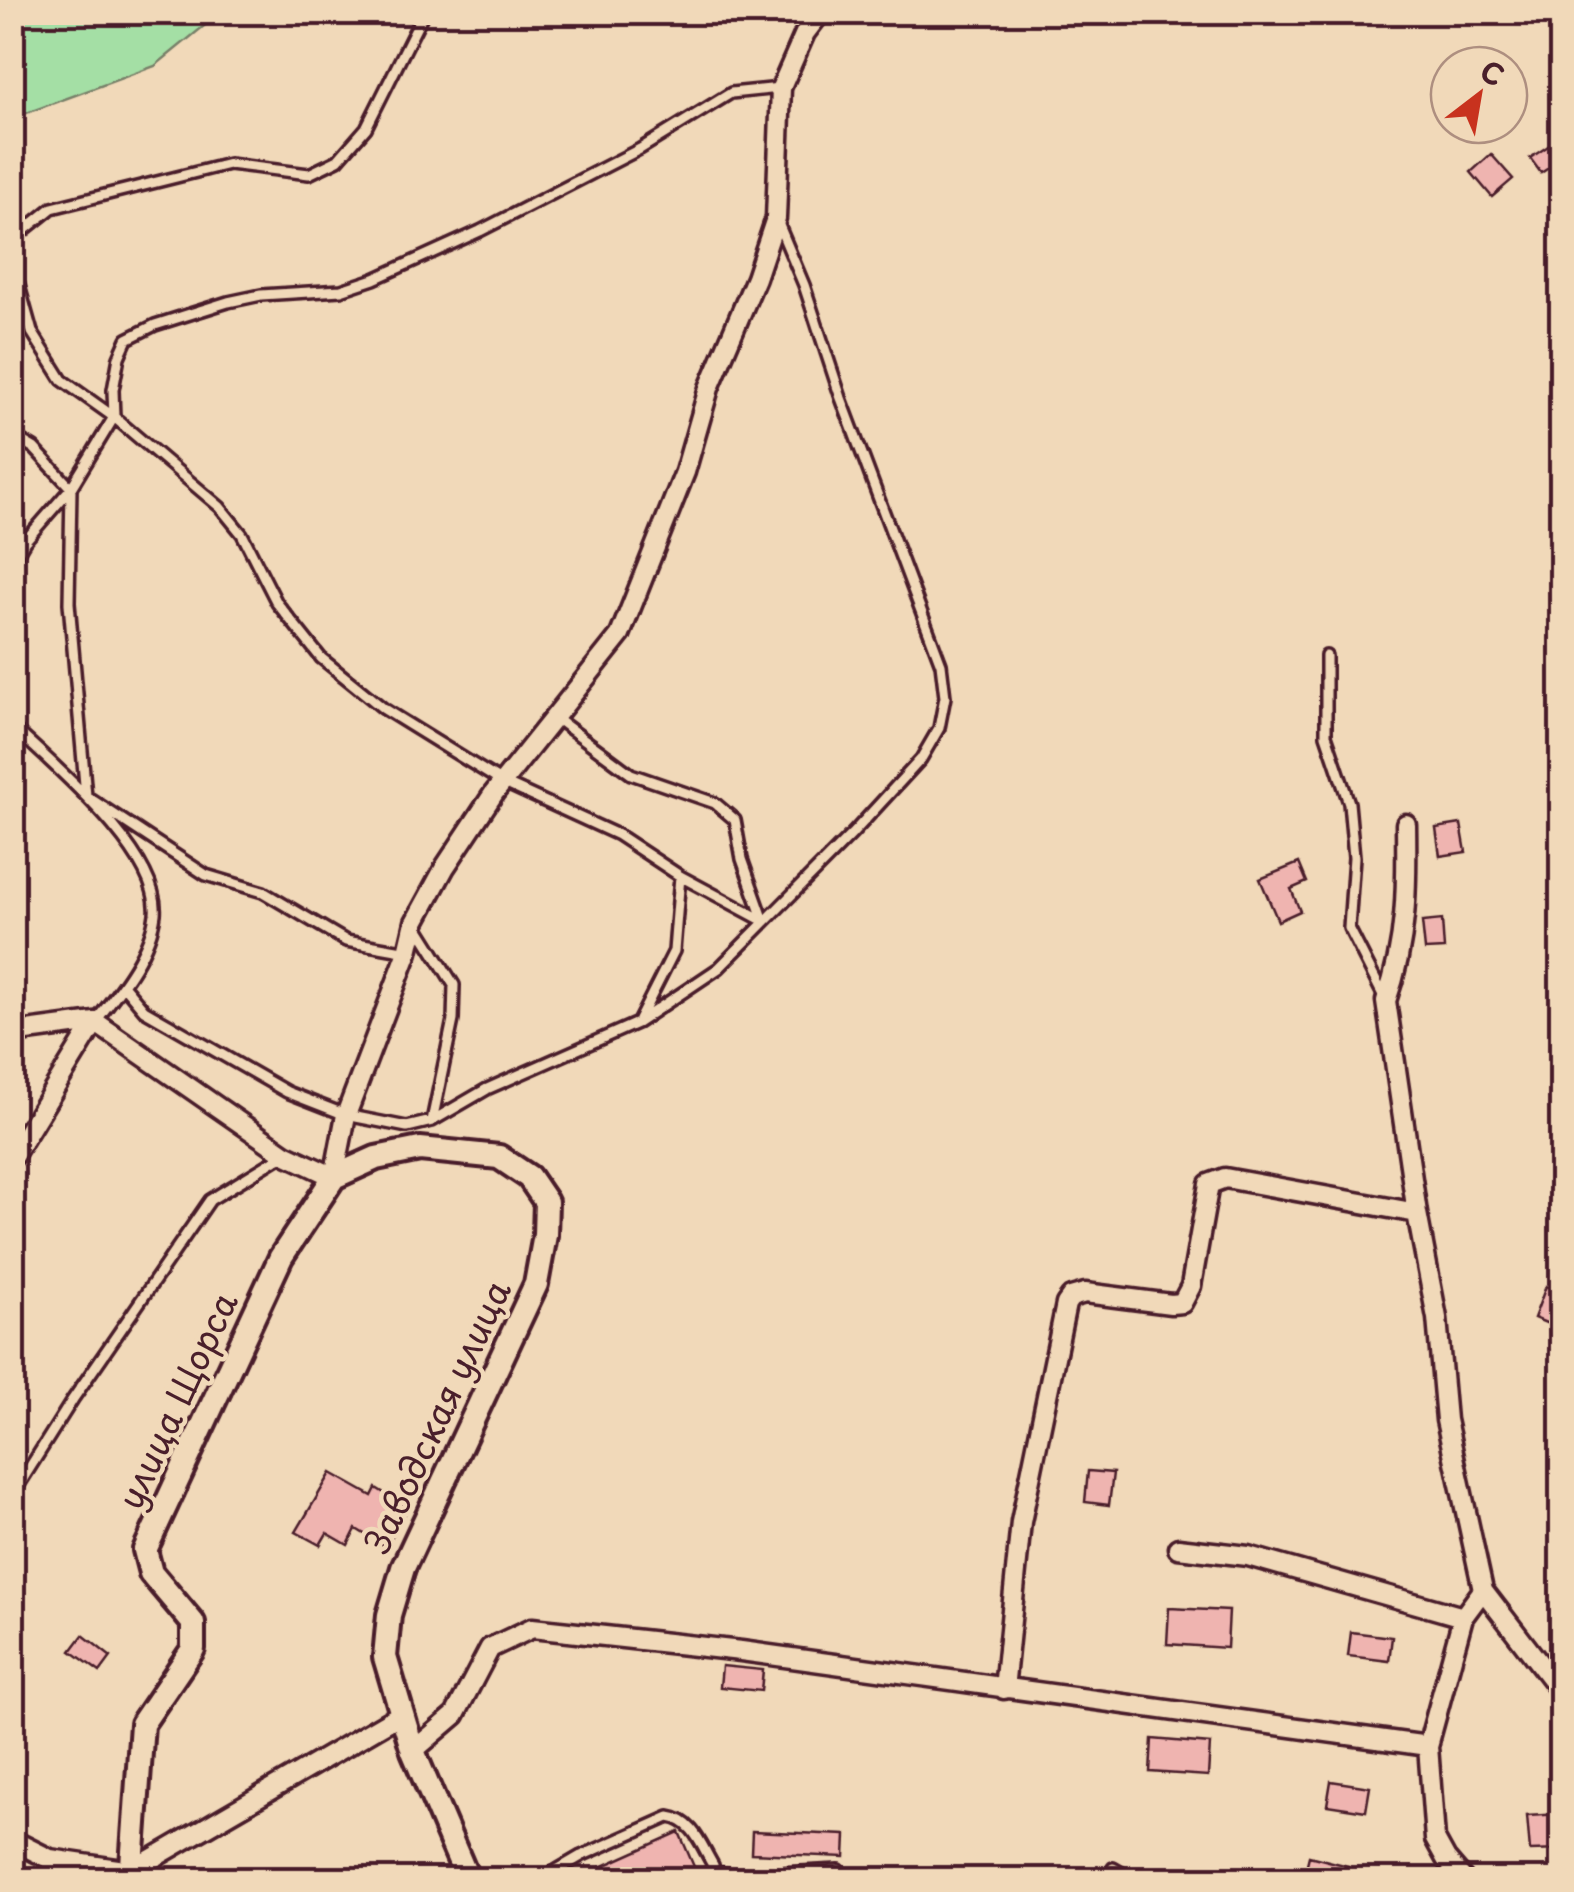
<svg xmlns="http://www.w3.org/2000/svg" width="1574" height="1892" viewBox="0 0 1574 1892" font-family="'Playpen Sans',sans-serif">
<rect width="100%" height="100%" fill="#f1d9b9"/>
<filter id="ink" filterUnits="userSpaceOnUse"><feTurbulence type="fractalNoise" baseFrequency=".01" numOctaves="2"/><feDisplacementMap in="SourceGraphic" scale="20" xChannelSelector="R" yChannelSelector="G"/><feConvolveMatrix kernelMatrix="1 2 1 2 8 2 1 2 1" color-interpolation-filters="sRGB"/></filter>
<g filter="url(#ink)">
<path fill="#a4dfa5" stroke="#777f68" stroke-width="2.5" d="M12,13l1,-1 207,1 -65,53 -142,52z"/>
<path fill="#efb4b0" stroke="#4a1f2b" stroke-width="2.5" d="M1562,137v22l-21,14 -11,-15z
M1491,154l22,25 -21,18 -21,-25z
M1461,824l5,28 -26,4 -4,-28z
M1299,863l8,19 -16,7 9,22 -22,10 -18,-42z
M1442,920l2,29 -19,1 -3,-28z
M1546,1286l16,6v20l-6,15 -22,-9z
M1088,1471l25,2 -4,32 -24,-3z
M331,1473l41,23 4,-8 32,20 -22,39 -30,-18 -8,16 -21,-12 -7,12 -24,-13z
M1169,1608l60,3 -2,37 -60,-4z
M1351,1632l41,5 -3,24 -41,-5z
M83,1635l28,22 -11,15 -29,-21z
M722,1666l41,4 -2,21 -41,-4z
M1152,1739l58,5 -2,32 -58,-4z
M1331,1781l39,6 -4,24 -39,-6z
M1562,1814v36l-32,1 -3,-35z
M752,1831l94,4 -1,22 -94,-4z
M679,1832l16,37 -24,11h-99z
M1309,1856l39,10 -2,14h-43z"/>
<g fill="none" stroke-linecap="round" stroke-linejoin="round">
<g stroke="#4a1f2b" stroke-width="16">
<path id="lane" d="M12,231l5,5 1,46 14,50 30,48 52,37 106,90 22,27 35,69 44,55 63,51 118,73 116,53 62,41 84,45
M17,236l35,-28 177,-44 80,10 29,-14 28,-32 58,-116
M12,435l22,13 37,40 -2,115 17,193 120,79 57,17 83,49 62,11
M12,563l13,-22 46,-53 43,-71 -1,-27 6,-33 8,-18 28,-14 73,-23 33,-7 80,-5 33,-11 106,-48 160,-82 91,-56 49,-5
M1326,656v79l23,68 5,54 -5,71 36,71
M553,716l78,58 84,29 20,17 7,39 22,62
M12,726c41,39 149,128 143,188 -5,40 -36,77 -60,108
M417,926l37,59 -1,35 -21,101
M123,985l21,25 143,82 59,23 61,12 25,-6 55,-32 150,-66 82,-55 133,-134 69,-75 18,-31 6,-31 -4,-33 -100,-266 -37,-113 -26,-62
M639,1020l35,-69 6,-75
M12,1496l61,-97 137,-199 75,-46
M1113,1868l21,12
M711,1872l32,3 96,-5 5,10
M540,1880l41,-24 88,-39c24,3 32,28 44,48l-8,15"/>
</g>
<g stroke="#4a1f2b" stroke-width="25">
<path id="street" d="M1406,824c1,62 1,118 -20,177l31,212 20,105 9,102 37,170 79,103
M95,1022l190,132 49,23 12,-62 62,-163 7,-30 30,-55 49,-74 126,-158 65,-163 24,-84 47,-110 20,-60 5,-130 24,-55 16,-21
M12,1033l83,-11
M12,1158l83,-136
M1178,1548l70,8 215,61
M1004,1689l17,-167 45,-218 5,-7 14,-4 86,11 11,-1 9,-17 18,-102 16,-6 192,35
M413,1751l42,-36 35,-67 42,-20 209,23 687,95
M12,1840l38,19 81,12 270,-157
M1464,1880l-18,-21 -11,-20 -7,-93 35,-129 20,-27"/>
</g>
<g stroke="#4a1f2b" stroke-width="30">
<path id="secondary" d="M131,1880l11,-156 51,-75v-26l-42,-50 -6,-23 136,-293 53,-80 42,-19 44,-9 79,8 30,20 17,25 -1,33 -9,49 -133,284 -14,47 -4,42 28,94 55,129"/>
</g>
<use href="#lane" stroke="#f1d9b9" stroke-width="9"/>
<use href="#street" stroke="#f1d9b9" stroke-width="18"/>
<use href="#secondary" stroke="#f1d9b9" stroke-width="22"/>
</g>
</g>
<g text-anchor="middle" dominant-baseline="central" stroke-width="9" stroke-linejoin="round" paint-order="stroke">
<g font-size="35" fill="#4a1f2b" stroke="#f1d9b9">
<text transform="translate(176 1400) rotate(-65)">улица Щорса</text>
<text transform="translate(436 1416) rotate(-65)">Заводская улица</text>
</g>
</g>
<rect width="1574" height="1892" fill="none" stroke="#f1d9b9" stroke-width="50"/>
<rect x="25" y="25" width="1524" height="1842" fill="none" stroke="#4a1f2b" stroke-width="4" filter="url(#ink)"/>
<g transform="translate(1479 95) rotate(31)"><circle r="48" fill="#f1d9b9" stroke="#ae8f80" stroke-width="2.5"/>
<path d="M0-8L18 38L0 25L-18 38Z" fill="#c8321e"/>
<text y="-15" font-size="28" font-weight="bold" text-anchor="middle" fill="#4a1f2b">С</text>
</g>
</svg>
